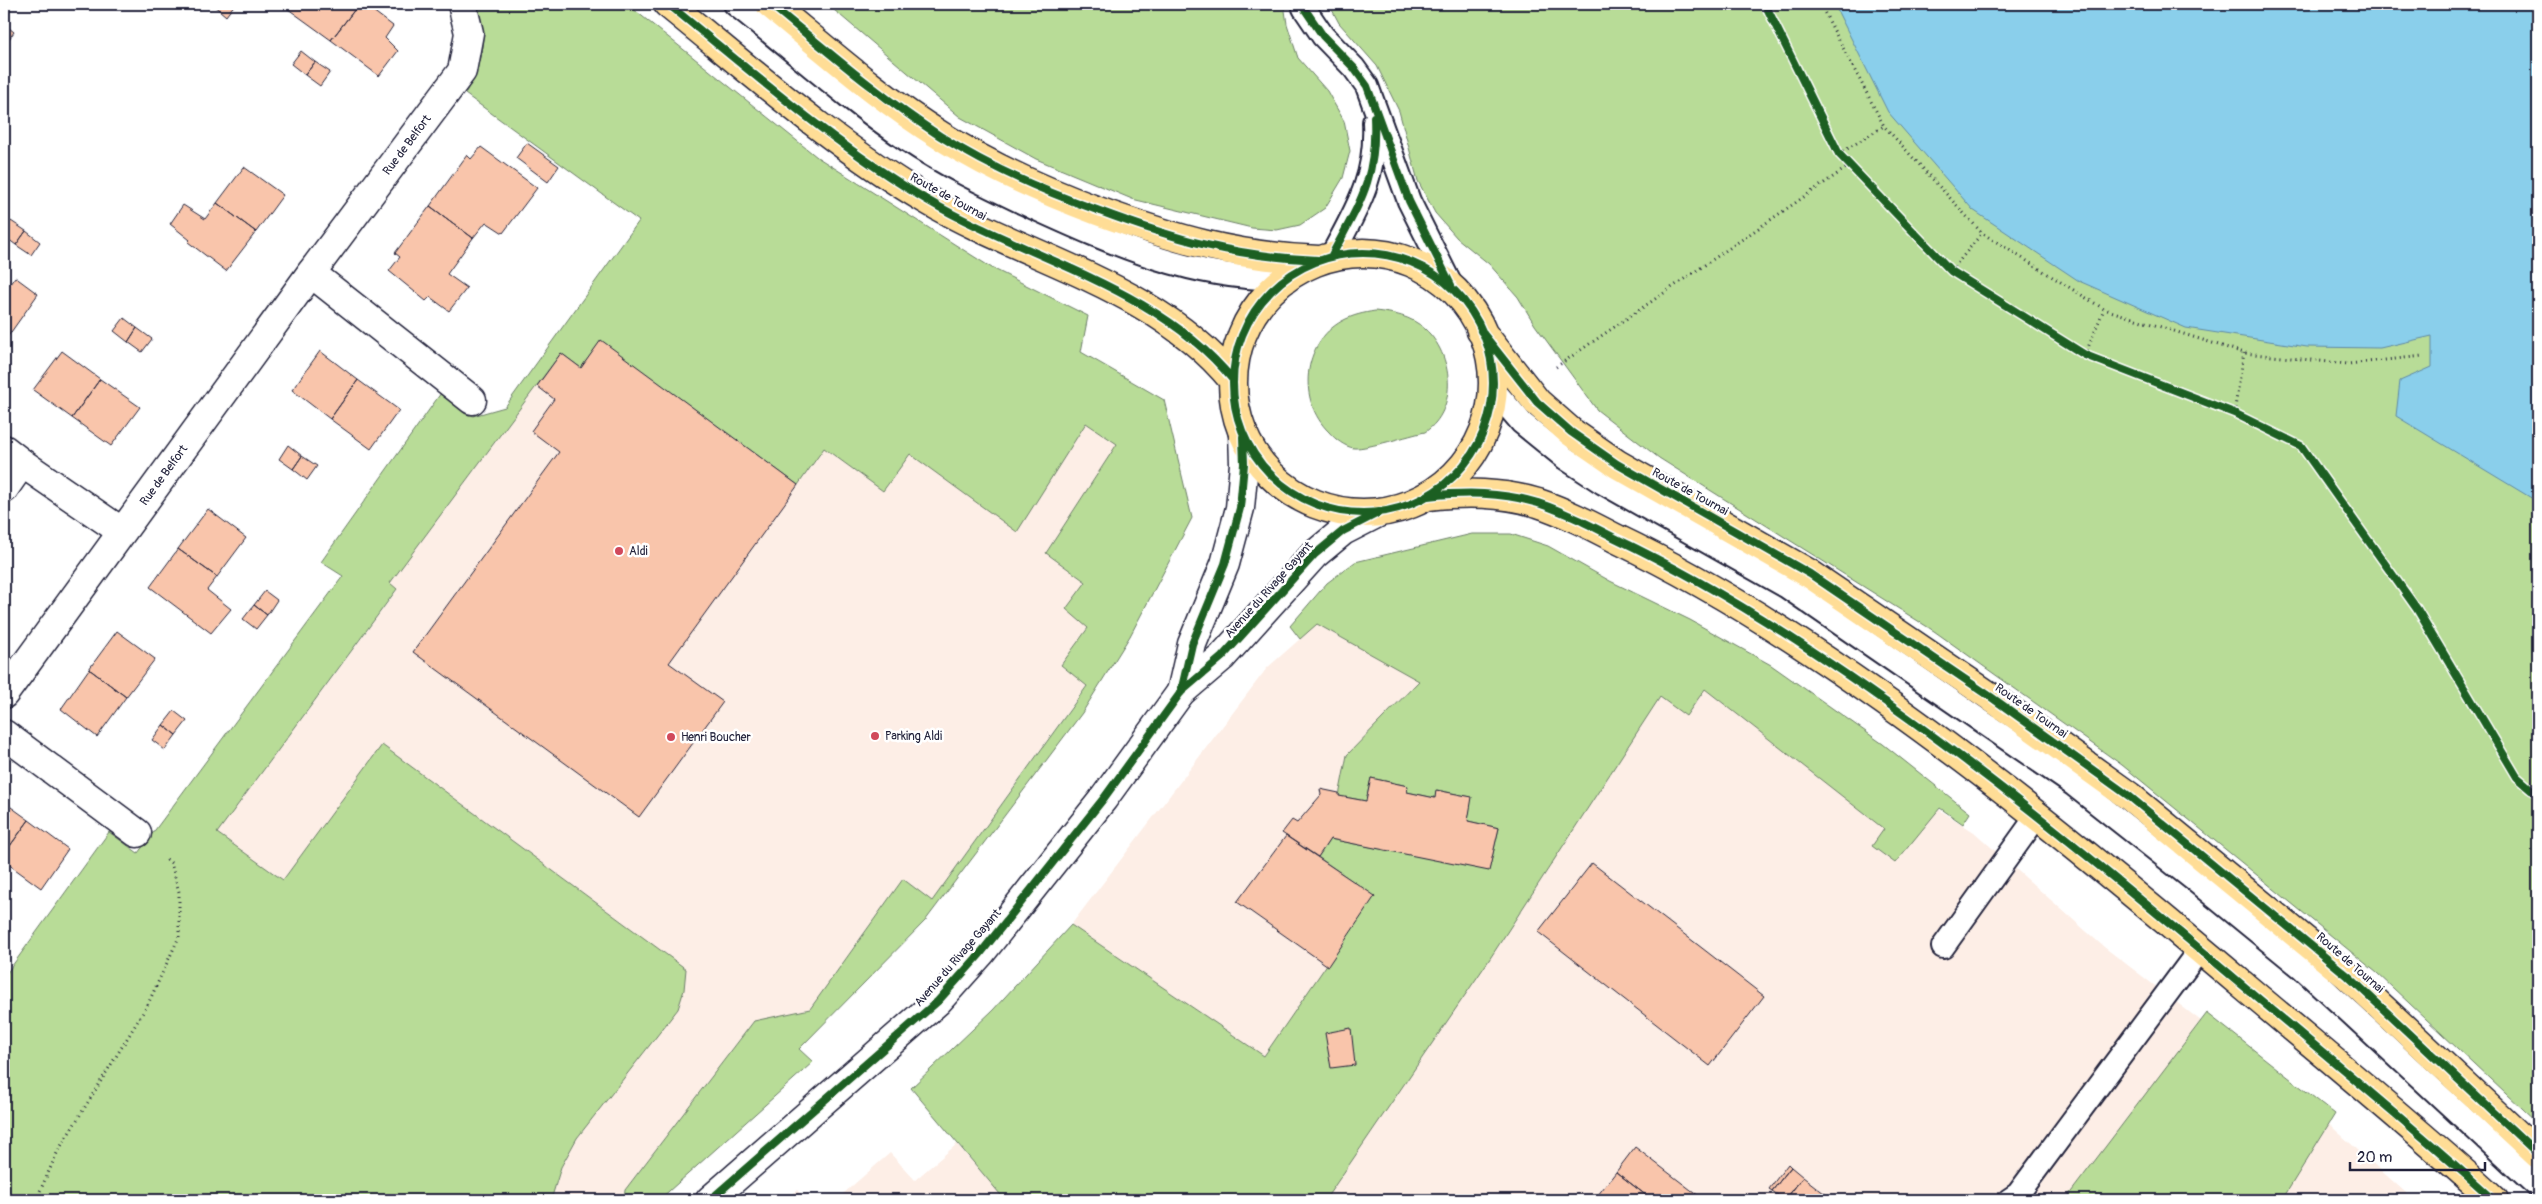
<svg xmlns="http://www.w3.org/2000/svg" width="2542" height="1204" viewBox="0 0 2542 1204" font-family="Pangolin,sans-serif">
<rect width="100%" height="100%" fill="#fff"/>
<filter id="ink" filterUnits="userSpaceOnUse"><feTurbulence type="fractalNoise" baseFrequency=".02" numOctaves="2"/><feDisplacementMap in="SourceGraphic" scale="10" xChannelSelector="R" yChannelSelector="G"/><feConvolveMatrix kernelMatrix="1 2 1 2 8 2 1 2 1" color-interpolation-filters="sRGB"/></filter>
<g filter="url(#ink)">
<path fill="#fdeee6" d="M601,340l197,145 26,-37 59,43 27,-37 176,-31 32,21 -72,109 40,29 2,46 -27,37 26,20 -155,216 -29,-22 -93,130 -56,12 -129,169 -4,10h-70l10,-33 16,-29 101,-129 8,-40 -304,-223 -99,134 -66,-47 180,-243 -7,-7 171,-230z
M1627,609l347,223 130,115 181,138 129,115h-1104l52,-77 -291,-198 196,-257 50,-44z
M957,1144l48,56h-169l54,-47 25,27z
M797,1190l9,10h-21z"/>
<path fill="#b8dc97" stroke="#6d7f69" d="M475,4h152l190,153 175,111 96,48 -7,36 83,48 28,118 -62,118 -48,77 -157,208 -126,128 14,13 -154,138h-35l1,-10 129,-169 56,-12 93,-130 29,22 155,-215 -26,-21 27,-37 -22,-19 20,-27 -40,-29 71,-109 -31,-21 -69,109 -107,-78 -27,37 -59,-43 -26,37 -197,-144 -20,27 -20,-15 -171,230 7,6 -180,244 66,47 99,-135 304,224 -2,21 -6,19 -101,129 -16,29 -10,33h-547v-223l105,-145 29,21 205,-277 -22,-14 120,-169 32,23 32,-9 134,-186 -174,-127c15,-28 26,-59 10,-90z
M827,4h457l3,20 11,34 29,33 17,30 6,30 -7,27 -18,30 -25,17 -23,5 -25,-2 -120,-29 -96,-40 -76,-42z
M1329,4h1209v1120l-161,-151 -255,-208 -188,-134 -275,-173 -62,-48 -62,-85 -17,-28 -29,-33 -32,-26 -22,-25 -17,-32 -19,-70 -22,-45 -38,-43z
M1375,311c18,2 36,5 50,18 28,25 34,80 0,103 -15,3 -58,17 -71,16 -9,-1 -19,-9 -25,-16 -32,-31 -27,-89 13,-111 11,-6 21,-8 33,-10z
M1472,534h39l37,12 62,35 80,39 81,45 112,79 87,69 -7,11 -23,-16 -45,55 -23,-17 12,-17 -179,-140 -19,27 -26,-19 -173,266 -162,237h-320l-94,-112 82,-78 78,-85 193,131 110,-160 -56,-39 12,-18 159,31 10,-42 -31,-7 3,-24 -34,-7 -2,8 -28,-6 1,-6 -37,-8 -5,23 -27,-5 8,-41 72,-74 -102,-57 -17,15 -10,-13 37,-43 28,-21z
M2207,1013l128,101 -53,86h-217z"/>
<path fill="#8acfeb" stroke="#608aa5" d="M1834,4h704v498l-142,-86 4,-35 32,-14v-31l-52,12 -73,-1 -121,-19 -107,-47 -106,-71 -85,-98z"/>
<path fill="#f9c5ab" stroke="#22223b" d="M212,4h23l-9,12z
M285,4h74l-28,36 -47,-34z
M359,4h5l29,22 -8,12 13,13 -19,25 -48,-36z
M4,24l10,8 -10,14z
M301,51l14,11 -10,13 -14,-11z
M315,62l15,10 -10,14 -15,-11z
M527,143l32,23 -11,16 -32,-24z
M481,147l56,41 -34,45 -17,-11 -13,16 -43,-32 37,-51 4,4z
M244,167l39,28 -27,37 -39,-29z
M217,203l39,29 -30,39 -38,-29 2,-2 -20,-16 13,-19 22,14z
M430,206l43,32 -26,36 20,14 -18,23 -19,-14 -4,4 -37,-30 11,-14 -5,-4z
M11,221l15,10 -10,14 -12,-9v-5z
M26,231l14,11 -9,13 -15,-10z
M15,277l23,17 -34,48v-50z
M124,318l13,10 -9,14 -14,-11z
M137,328l15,11 -10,13 -14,-10z
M601,340l197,145 -129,178 54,39 -84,115 -226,-165 146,-200 -28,-21 23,-32 -17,-13 24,-33 20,15z
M62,351l38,28 -28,39 -39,-28z
M320,351l38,29 -28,39 -38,-29z
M100,379l40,28 -29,39 -39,-28z
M358,380l41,30 -28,39 -41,-30z
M288,445l14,11 -9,13 -14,-10z
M302,456l15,10 -10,14 -14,-11z
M208,509l38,29 -29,39 -39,-28z
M178,549l39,28 -10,13 24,19 -20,24 -61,-46z
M265,591l12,9 -10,15 -13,-10z
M254,605l13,10 -11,14 -13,-10z
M117,631l38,28 -29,38 -37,-28z
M89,669l37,28 -29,40 -36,-28z
M174,711l13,10 -11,14 -13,-10z
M163,725l13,10 -11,15 -13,-10z
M1371,778l37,8 -1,6 28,6 1,-8 36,7 -4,24 31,7 -10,43 -159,-32 -12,18 -36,-24 10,-13 5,3 24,-28 -1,-6 19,4v3l27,5z
M4,802l25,18 -25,34z
M29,820l39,29 -27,39 -37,-27v-7z
M1286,836l89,60 -47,70 -91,-64z
M1592,863l172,133 -54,70 -172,-134z
M1351,1028l4,37 -24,3 -6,-35z
M1635,1147l69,53h-52l-36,-28z
M1788,1164l3,3 -19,24 -3,-2z
M1791,1167l12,10 -18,23 -13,-9z
M1616,1172l36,28h-58z
M1803,1177l30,23h-48z"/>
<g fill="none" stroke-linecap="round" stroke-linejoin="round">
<g stroke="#22223b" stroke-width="26">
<path id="lane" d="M735,4c57,45 112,95 172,136 40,27 83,47 127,68 79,36 164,74 253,70
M1304,4v4l19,28 31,32 13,18 42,115 44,88
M1331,257c25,-47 46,-79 43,-135
M1492,388l30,35 43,35 38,25 184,104 287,198 124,98 104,85 236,219
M1943,947l94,-131
M2009,1200l9,-6 182,-245"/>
</g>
<g stroke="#22223b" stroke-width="31">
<g id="street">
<path d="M311,273l161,127"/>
<path d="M4,449l18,14 -18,26"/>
<path d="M22,463l99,68"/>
<path d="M1181,692l11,-48 33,-80 15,-56 4,-44 -1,-31"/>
<path id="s1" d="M4,694l307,-421 151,-202 7,-38 -7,-29"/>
<path d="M4,734l133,99"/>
<path d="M710,1200l228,-199 42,-47 124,-156 77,-106 41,-35 92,-102 29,-24 37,-19"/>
</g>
</g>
<g stroke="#22223b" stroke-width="31">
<path id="primary" d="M668,4c83,67 166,141 259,196 100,59 230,86 306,180
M770,4c55,45 110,94 171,132 49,31 103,55 157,75 77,28 138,46 221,49
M1233 383a130 130 0 1 1 260 0a130 130 0 1 1-260 0Z
M1481,331l56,71 34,30 46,32 193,110 181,123 138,99 219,180 190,178
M1428,496c38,-4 73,-4 110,7 27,9 52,22 77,35 67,32 130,69 192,110 155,102 297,220 439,340 83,70 168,139 248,212"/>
</g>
<path stroke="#22223b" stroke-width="3" stroke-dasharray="1 4" stroke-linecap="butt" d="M1820,4l64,122 98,107 122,76 140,44 104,11 75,-8
M1766,10l21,-6
M1839,154l45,-28
M1951,271l31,-38
M2085,355l19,-46
M1556,367l293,-201
M2234,413l10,-60
M36,1200l22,-49 89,-145 32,-69v-45l-8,-29 -7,-6"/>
<use href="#lane" stroke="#fff" stroke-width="22"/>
<use href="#street" stroke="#fff" stroke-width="28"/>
<use href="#primary" stroke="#ffdd96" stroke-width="28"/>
<g stroke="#fff" stroke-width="11">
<path id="cycleway" d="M668,4c83,67 166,141 259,196 100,59 230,86 306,180
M770,4c55,45 110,93 170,132 49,31 103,55 157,74 77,29 138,47 221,50
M1304,4v4l19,28 31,32 13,18 42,115 42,84
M1765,4l74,150 112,117 134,84 149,58 67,33 116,163 100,168 21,18
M1233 383a130 130 0 1 1 260 0a130 130 0 1 1-260 0Z
M1331,257c28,-54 46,-76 43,-140
M1481,331l56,71 34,30 46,32 193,110 181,123 138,99 219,180 190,178
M1428,496c38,-4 73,-4 110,7 27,9 52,22 77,35 67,32 130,69 192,110 155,102 297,220 439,340 83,70 168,139 248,212
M1181,692l11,-48 33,-80 15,-56 4,-44 -1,-27
M710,1200l228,-199 42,-47 124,-156 77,-106 41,-35 92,-102 29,-24 37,-19"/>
</g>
<use href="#cycleway" stroke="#1b5e20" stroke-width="8"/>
</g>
</g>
<g fill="#d1495b" stroke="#fff" stroke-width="2">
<circle cx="619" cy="551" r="5"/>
<circle cx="875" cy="736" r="5"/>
<circle cx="671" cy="737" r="5"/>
</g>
<g text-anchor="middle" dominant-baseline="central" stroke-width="5" stroke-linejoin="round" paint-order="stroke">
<g font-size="12" fill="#22223b" stroke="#fff">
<text stroke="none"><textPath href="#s1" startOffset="681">Rue de Belfort</textPath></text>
<text transform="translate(948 197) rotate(29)">Route de Tournai</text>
<text stroke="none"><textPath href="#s1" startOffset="271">Rue de Belfort</textPath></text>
<text transform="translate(1690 492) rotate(29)">Route de Tournai</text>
<text transform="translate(1269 590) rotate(-48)">Avenue du Rivage Gayant</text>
<text transform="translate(2031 711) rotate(35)">Route de Tournai</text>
<text transform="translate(958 958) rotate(-49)">Avenue du Rivage Gayant</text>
<text transform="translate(2350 963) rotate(41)">Route de Tournai</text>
</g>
<g font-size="12" fill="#22223b" stroke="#fff" text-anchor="start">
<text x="629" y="551">Aldi</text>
<text x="885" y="736">Parking Aldi</text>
<text x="681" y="737">Henri Boucher</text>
</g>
</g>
<rect width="2542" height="1204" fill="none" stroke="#fff" stroke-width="20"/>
<rect x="10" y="10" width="2522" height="1184" fill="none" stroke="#22223b" stroke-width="2" filter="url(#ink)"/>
<path d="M2350 1162v8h135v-8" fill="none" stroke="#22223b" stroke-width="2.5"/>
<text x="2357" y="1162" font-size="15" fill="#22223b" stroke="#ffffff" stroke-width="4" paint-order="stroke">20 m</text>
</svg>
